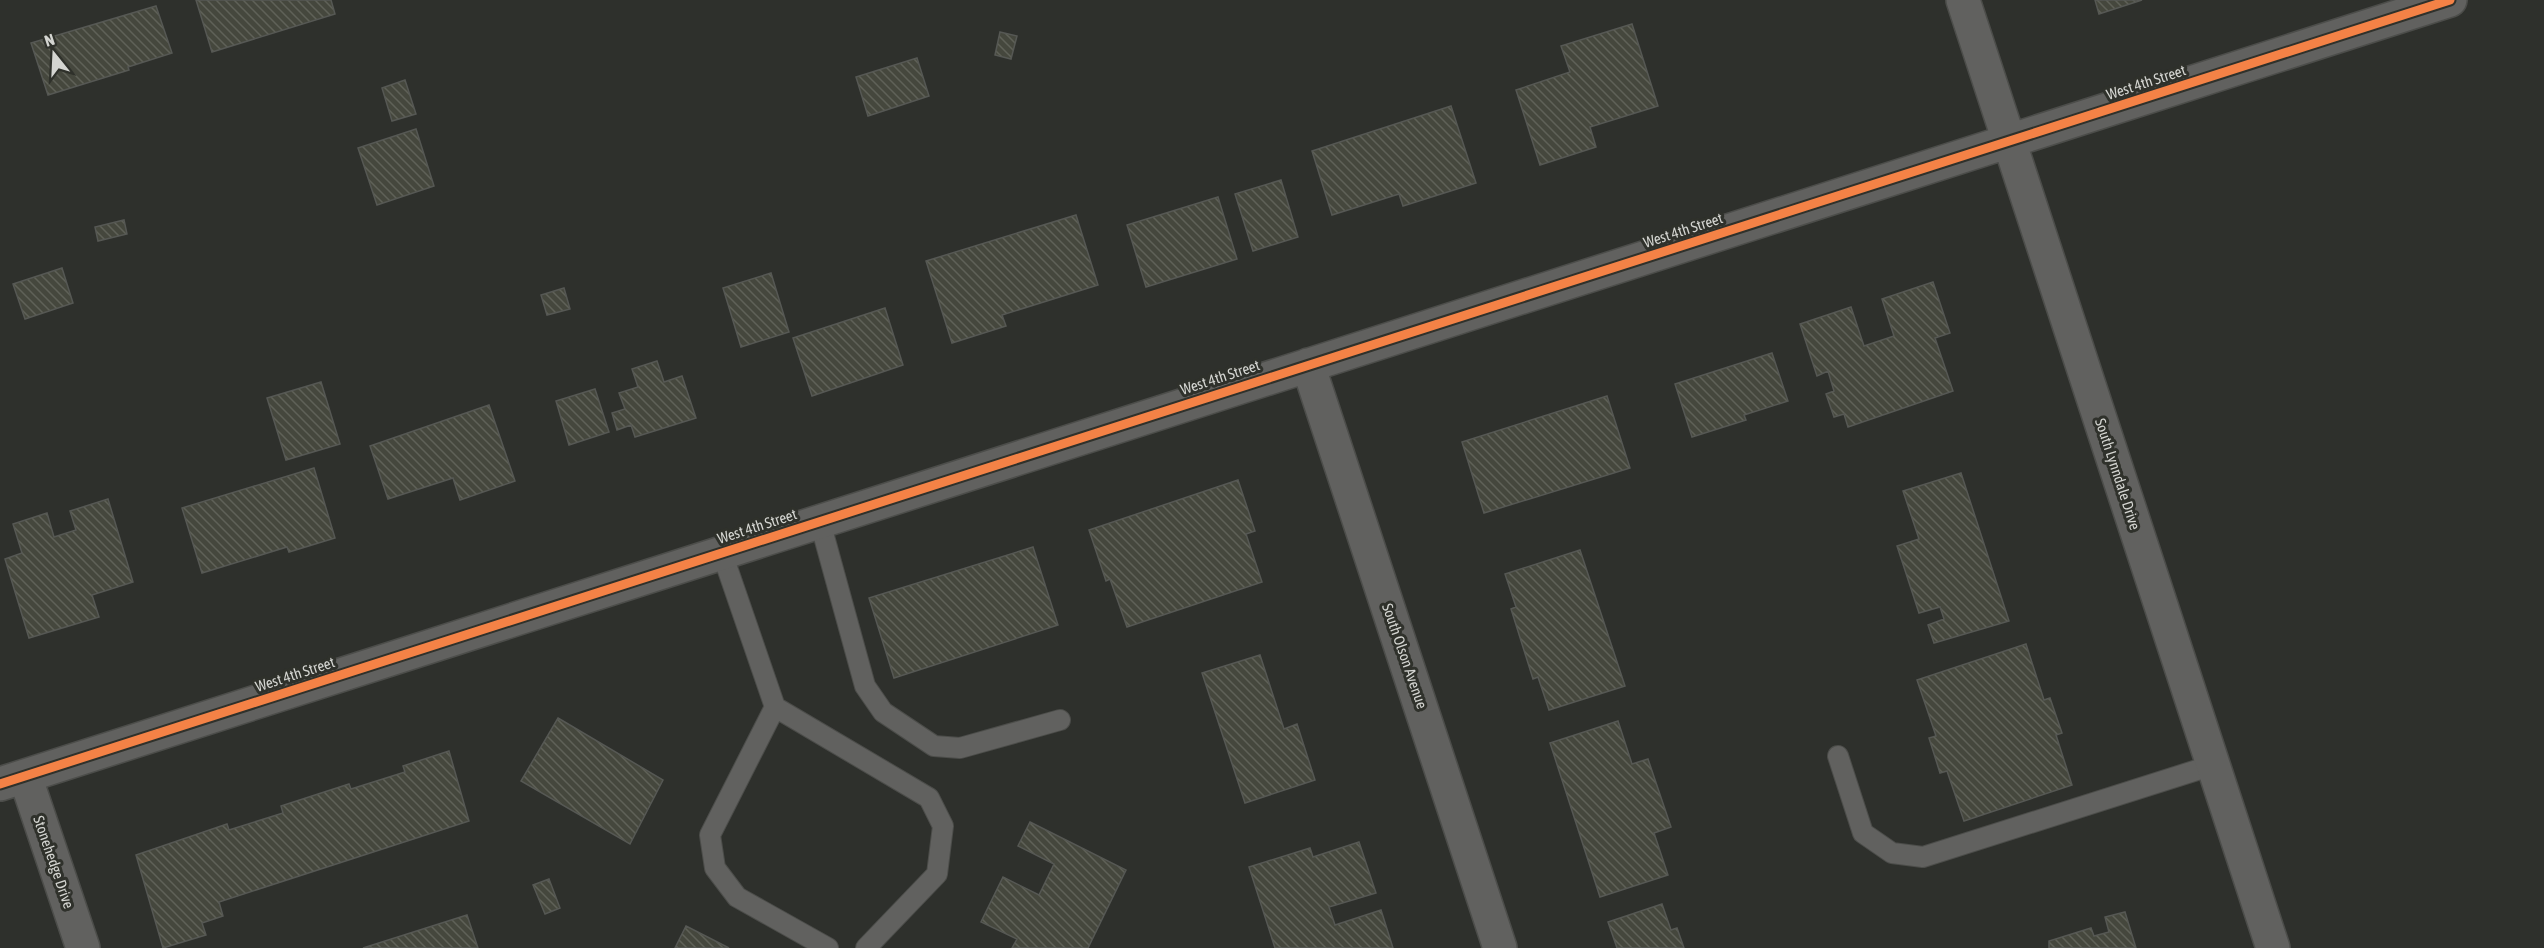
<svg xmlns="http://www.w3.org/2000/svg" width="2544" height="948" viewBox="0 0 2544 948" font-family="'Asap Condensed',sans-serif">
<defs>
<pattern id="building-back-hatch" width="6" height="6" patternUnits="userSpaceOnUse" patternTransform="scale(1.5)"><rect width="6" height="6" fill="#45473d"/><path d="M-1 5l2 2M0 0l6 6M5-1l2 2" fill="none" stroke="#5f6158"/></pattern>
</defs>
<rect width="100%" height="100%" fill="#2e302c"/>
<path fill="url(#building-back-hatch)" stroke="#565854" stroke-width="1.5" d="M196,0h135l4,14 -123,38z
M2095,0h47l-43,14z
M156,6l16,47 -44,14 1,3 -81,25 -17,-52z
M1632,24l26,82 -68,21 6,20 -56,18 -24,-75 54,-18 -9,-26z
M1000,32l17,4 -6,23 -16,-4z
M917,58l12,38 -61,20 -12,-39z
M405,80l11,34 -24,7 -10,-33z
M1451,106l25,77 -73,23 -4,-12 -67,21 -20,-64z
M416,129l18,57 -57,19 -19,-57z
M1281,180l17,57 -45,14 -18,-57z
M1218,197l19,62 -91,28 -19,-62z
M1076,215l22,70 -96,30 4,11 -54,17 -26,-82z
M124,220l3,14 -29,7 -3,-14z
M62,268l11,35 -48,16 -12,-35z
M771,273l18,59 -48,15 -18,-59z
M1933,282l17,51 -15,5 18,53 -105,36 -4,-13 -10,3 -8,-23 8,-3 -6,-20 -11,5 -17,-52 51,-17 13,39 30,-10 -12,-37z
M564,288l6,21 -23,6 -6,-20z
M885,308l18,57 -91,31 -19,-58z
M1772,353l16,48 -44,14 2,5 -54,17 -17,-53z
M657,361l7,21 18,-6 14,42 -61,19 -4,-12 -14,5 -5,-17 13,-4 -6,-16 19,-6 -6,-18z
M321,382l19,62 -54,16 -19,-62z
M595,389l14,43 -40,13 -13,-44z
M1607,396l23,72 -146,45 -22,-71z
M489,405l26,76 -55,19 -7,-22 -65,21 -18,-53z
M314,468l21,70 -46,14 -2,-5 -85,26 -20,-65z
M1961,473l48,148 -75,22 -6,-18 16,-6 -4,-12 -21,6 -22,-67 22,-7 -16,-48z
M1238,480l17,51 -9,3 16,48 -135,45 -17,-48 -4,2 -17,-51z
M108,499l25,83 -41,13 7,22 -70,21 -24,-79 17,-6 -9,-29 34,-11 7,24 22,-7 -6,-19z
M1033,547l25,78 -164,53 -25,-80z
M1580,550l45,136 -76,24 -11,-33 -5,2 -22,-70 5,-2 -11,-33z
M2026,644l18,56 6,-2 12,35 -6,2 16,50 -108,36 -17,-50 -7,2 -11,-35 7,-2 -19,-56z
M1260,655l24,74 13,-5 18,56 -70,23 -43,-130z
M558,718l105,62 -33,64 -109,-63z
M1618,721l14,43 16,-5 23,68 -17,6 14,42 -68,22 -50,-154z
M449,751l20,70 -250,81 4,14 -21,7 4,12 -43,13 -27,-93 91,-31 2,6 54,-17 -2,-7 68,-22 2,5 54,-17 -2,-6z
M1030,822l96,48 -38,78h-76l5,-9 -36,-17 22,-45 36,18 15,-31 -36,-18z
M1359,842l17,51 -47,14 6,18 46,-15 12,38h-118l-26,-81 61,-19 3,9z
M549,879l11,29 -15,6 -12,-29z
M1662,904l9,26 6,-2 7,20h-67l-9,-26z
M2125,912l11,36h-87v-7l42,-13 3,8 15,-4 -4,-15z
M467,915l11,33h-115z
M686,926l43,22h-54z"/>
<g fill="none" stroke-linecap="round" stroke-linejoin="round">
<g stroke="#4c4d4a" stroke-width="22">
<path id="service" d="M820,522l45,164 18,26 51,34 26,2 100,-28
M722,553l53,154 154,91 14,28 -6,48 -71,74
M775,707l-65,128 5,33 22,29 91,51
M1838,756l25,77 29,20 31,4 290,-92"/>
</g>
<g stroke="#4c4d4a" stroke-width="36">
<path id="minor" d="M1963,0l310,948
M1308,365l192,583
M25,776l58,172
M0,784l2450,-784"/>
</g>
<use href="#service" stroke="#61615f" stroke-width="20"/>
<use href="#minor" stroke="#61615f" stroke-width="33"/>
<g stroke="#2f312b" stroke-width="13">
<path id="cycleway" d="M0,784l2450,-784"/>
</g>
<use href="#cycleway" stroke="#f48246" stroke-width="9"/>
</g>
<g text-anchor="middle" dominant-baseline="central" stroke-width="6" stroke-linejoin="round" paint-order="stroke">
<g font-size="15" fill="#d4d5d1" stroke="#2f312b">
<text transform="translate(2146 82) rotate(-18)">West 4th Street</text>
<text transform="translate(1683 230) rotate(-18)">West 4th Street</text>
<text transform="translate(1220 377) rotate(-18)">West 4th Street</text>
<text transform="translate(2118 474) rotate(72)">South Lynndale Drive</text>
<text transform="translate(757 526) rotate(-18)">West 4th Street</text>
<text transform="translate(1405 656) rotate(71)">South Olson Avenue</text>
<text transform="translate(295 674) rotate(-18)">West 4th Street</text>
<text transform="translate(54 862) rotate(71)">Stonehedge Drive</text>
</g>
</g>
<g transform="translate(54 54) rotate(342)" stroke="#2f312b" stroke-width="4.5" paint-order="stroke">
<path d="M0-4.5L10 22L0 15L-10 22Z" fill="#d4d5d1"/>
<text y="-9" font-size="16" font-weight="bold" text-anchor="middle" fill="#d4d5d1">N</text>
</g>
</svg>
